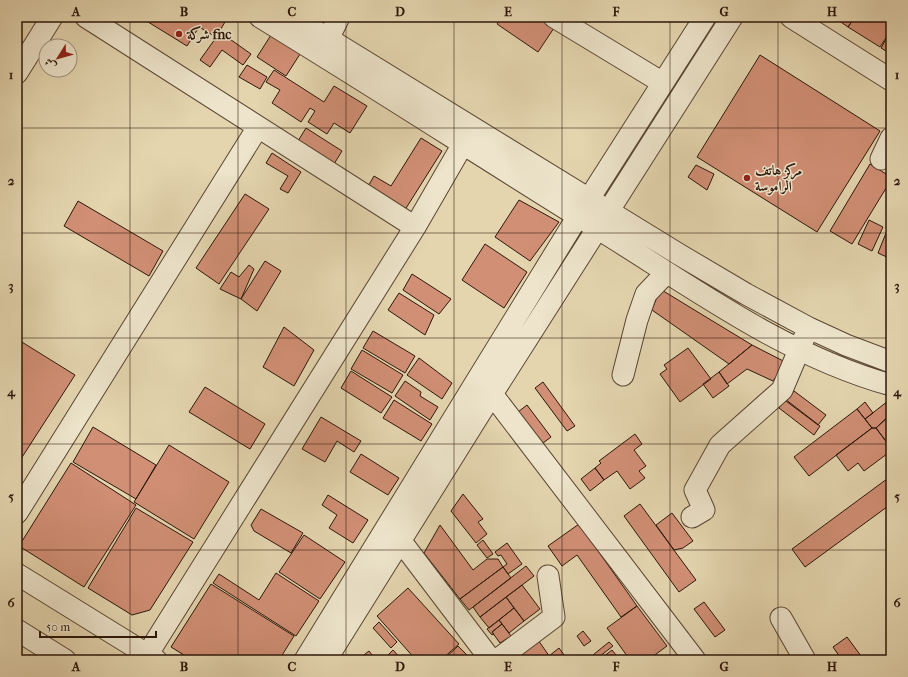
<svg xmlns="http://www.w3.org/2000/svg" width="908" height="677" viewBox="0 0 908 677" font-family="'IM FELL French Canon',Amiri,serif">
<rect width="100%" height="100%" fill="#e4d5af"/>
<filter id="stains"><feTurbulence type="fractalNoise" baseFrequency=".005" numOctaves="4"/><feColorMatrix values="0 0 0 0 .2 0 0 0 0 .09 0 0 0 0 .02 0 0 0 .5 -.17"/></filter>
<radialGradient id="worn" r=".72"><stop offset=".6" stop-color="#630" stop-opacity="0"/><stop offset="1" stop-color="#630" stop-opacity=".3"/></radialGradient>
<path fill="#d18f75" stroke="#2c170a" d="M140,17h33l3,2 2,-2h50l-12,20 -17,-10 -12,19z
M502,17h36l16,11 -16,24 -41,-28z
M835,17h20l-7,10 -13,-9z
M855,17h26l10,6v7l-11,17 -32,-20z
M891,30v24l-10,-6z
M220,32l31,22 -8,11 -21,-15 -12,17 -10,-7z
M271,35l29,19 -14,22 -29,-19z
M760,55l120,76 -63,101 -120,-75z
M247,65l20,12 -7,12 -21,-12z
M274,70l50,32 10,-16 33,20 -17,27 -16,-10 -7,11 -19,-12 7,-11 -5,-3 -9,14 -29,-19 8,-13 -14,-8z
M306,128l36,23 -8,13 -36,-23z
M421,138l21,13 -39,62 -37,-23 8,-14 17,10z
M272,153l29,19 -13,21 -8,-4 8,-13 -22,-13z
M870,164l21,13v3l-39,64 -22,-13z
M696,165l18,9 -7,16 -19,-13z
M245,194l24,15 -50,75 -23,-16z
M519,200l40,22 -29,39 -35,-24z
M78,201l85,50 -14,25 -85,-50z
M869,220l14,7 -11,24 -14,-7z
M888,228l3,1v30l-13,-6z
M485,244l42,28 -23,36 -42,-28z
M265,261l16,10 -24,40 -16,-12z
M249,265l5,4 -13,30 -21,-10 11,-17 8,5z
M412,274l39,25 -12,15 -36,-24z
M660,289l92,56 -23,19 -77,-54z
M399,293l35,22 -9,20 -37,-25z
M284,327l30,23 -20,36 -31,-19z
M373,331l42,25 -10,17 -42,-25z
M17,339l58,36 -58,90z
M752,345l39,20 -12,16 -4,-3 -2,3 -26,-12 -20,15 -8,-12z
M688,348l23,31 -31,23 -20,-28 7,-5 -3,-4z
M362,350l41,25 -11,18 -41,-24z
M419,358l33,25 -10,16 -35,-24z
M351,371l41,26 -11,16 -40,-25z
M719,372l10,14 -16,12 -10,-14z
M405,381l16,11 -1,4 18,11 -8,13 -35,-24z
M543,382l32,44 -8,5 -32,-43z
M205,387l60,37 -15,25 -61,-37z
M794,391l32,24 -8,10 -32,-24z
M785,399l35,27 -6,9 -35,-27z
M394,400l38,24 -11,17 -38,-23z
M888,401l3,1v12l-15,14h-4l-7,-9z
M865,402l8,11 -8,6 -8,-10z
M527,405l24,32 -8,6 -25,-31z
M857,409l15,19 -63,48 -15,-19z
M891,414v34l-15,-20z
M321,417l40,24 -7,11 -17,-11 -12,21 -23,-13z
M93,427l63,38 -20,34 -63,-37z
M872,428h4l15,20v3l-27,20 -6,-8 -10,8 -12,-16z
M635,434l7,10 -8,6 12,16 -7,5 6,7 -15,11 -13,-18 -13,9 -9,-12 6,-5 -2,-2z
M169,445l60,37 -35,57 -60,-37z
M361,454l38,24 -11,17 -38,-23z
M71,463l65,42 -52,82 -65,-41z
M595,468l9,12 -14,11 -9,-12z
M891,476v28l-86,63 -13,-18z
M463,494l20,25 -5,3 9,12 -11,9 -25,-32z
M328,495l40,25 -15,23 -24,-15 8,-13 -15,-10z
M640,504l56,76 -17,12 -55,-76z
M136,508l57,34 -43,68 -18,5 -44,-27z
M261,509l42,24 -12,20 -37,-22 -3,-6z
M672,513l21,28 -10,7 -9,2 -18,-25z
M579,524l58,82 -16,11 -44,-62 -15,11 -14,-20z
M440,525l33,45 14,-11h11l5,8 -43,32 -36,-46z
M304,535l41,27 -25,37 -41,-27z
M483,540l10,14 -6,4 -10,-13z
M507,543l15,21 -14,10 -5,-7 4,-3 -6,-9 -3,1 -3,-4z
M526,566l8,10 -54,41 -7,-10z
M503,567l8,11 -42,32 -9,-11z
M276,573l43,28 -23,35 -83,-53 6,-9 40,26z
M211,584l83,52 -15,24h-87l-21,-13z
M522,585l18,24 -16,12 -18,-24z
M408,588l51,56 -18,16h-25l-39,-44z
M506,597l8,11 -25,20 -9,-11z
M704,602l21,28 -10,7 -21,-28z
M637,606l30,40 -19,14h-18l-23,-32z
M514,608l10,13 -15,12 -10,-13z
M499,620l3,4 -10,8 2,2 -2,1 -5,-6z
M379,622l18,20 -6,6 -18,-20z
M502,624l9,12 -11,7 -8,-11z
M583,631l8,10 -7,5 -7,-10z
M536,637l16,23h-44z
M847,637l17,23h-22l-9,-13z
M609,642l4,4 -18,14h-5l-2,-1z
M458,646l9,9 -6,5h-18z
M559,648l8,11 -1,1h-14l-3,-4z
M393,650l9,10h-11l-4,-4z
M612,650l4,5 -6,5h-11z
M369,651l7,9h-14l-2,-2z
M17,653l10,6v1h-10z"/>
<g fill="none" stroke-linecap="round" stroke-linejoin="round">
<g stroke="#5a4633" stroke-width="23">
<path id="minor" d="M86,17l329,210
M260,17c113,69 224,141 337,211 94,58 186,127 294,157
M293,17l387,238 66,39 63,34 37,17 45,17
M554,17l109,66
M791,17l100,63
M328,39l11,-22
M17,73l35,-56
M881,159l10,-21
M623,375l14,-55 9,-26 20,-21
M492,394l203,266
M17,513l241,-386
M692,517l12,-7 -9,-20 25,-45 62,-55 22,-52
M400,540l91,120
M17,574l139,86
M781,618l24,42
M17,630l48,30
M144,660l271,-433 48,-83
M305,660l273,-444 127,-199
M326,660l166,-266 240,-377
M497,660l57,-43 -6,-41"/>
</g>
<use href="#minor" stroke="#ede4cb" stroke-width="21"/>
</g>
<path fill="none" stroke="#2c170a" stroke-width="1" stroke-opacity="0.55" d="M130,17v643M238,17v643M346,17v643M454,17v643M562,17v643M670,17v643M778,17v643M17,128h874M17,233h874M17,338h874M17,444h874M17,550h874"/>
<g fill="#8f2418" stroke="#ede4cb" stroke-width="1.5">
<circle cx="179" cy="34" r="4"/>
<circle cx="747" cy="178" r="4"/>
</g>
<g text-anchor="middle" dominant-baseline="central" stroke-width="3" stroke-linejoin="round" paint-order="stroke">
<g font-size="14" font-weight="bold" fill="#2c170a" stroke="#ede4cb" text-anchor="start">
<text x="187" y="34">شركة fnc</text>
<text x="755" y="170">مركز هاتف<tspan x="755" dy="16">الراموسة</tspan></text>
</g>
</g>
<rect width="908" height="677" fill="none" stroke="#e4d5af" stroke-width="44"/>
<g transform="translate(58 58) rotate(233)"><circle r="19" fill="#ede4cb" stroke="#a0927e"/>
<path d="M0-3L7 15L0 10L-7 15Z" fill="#8f2418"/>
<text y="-6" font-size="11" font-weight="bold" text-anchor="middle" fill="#2c170a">ش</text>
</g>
<path d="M40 631v6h116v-6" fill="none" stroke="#2c170a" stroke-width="2"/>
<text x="46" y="631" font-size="12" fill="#2c170a" stroke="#ede4cb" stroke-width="3" paint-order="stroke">50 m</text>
<rect x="22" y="22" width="864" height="633" fill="none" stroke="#2c170a" stroke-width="1.5"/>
<g font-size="13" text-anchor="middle" font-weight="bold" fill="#2c170a">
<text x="76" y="16">A</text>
<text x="184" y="16">B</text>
<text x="292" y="16">C</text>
<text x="400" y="16">D</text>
<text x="508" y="16">E</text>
<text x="616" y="16">F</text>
<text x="724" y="16">G</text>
<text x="832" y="16">H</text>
<text x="11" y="79">1</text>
<text x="897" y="79">1</text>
<text x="11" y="185">2</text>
<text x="897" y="185">2</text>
<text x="11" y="290">3</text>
<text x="897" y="290">3</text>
<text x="11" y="396">4</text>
<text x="897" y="396">4</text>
<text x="11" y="501">5</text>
<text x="897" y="501">5</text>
<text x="11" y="607">6</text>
<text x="897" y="607">6</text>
<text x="76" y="671">A</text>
<text x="184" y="671">B</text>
<text x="292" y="671">C</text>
<text x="400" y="671">D</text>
<text x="508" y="671">E</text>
<text x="616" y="671">F</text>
<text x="724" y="671">G</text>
<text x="832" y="671">H</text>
</g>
<rect width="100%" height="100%" filter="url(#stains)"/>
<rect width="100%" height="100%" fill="url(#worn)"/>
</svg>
